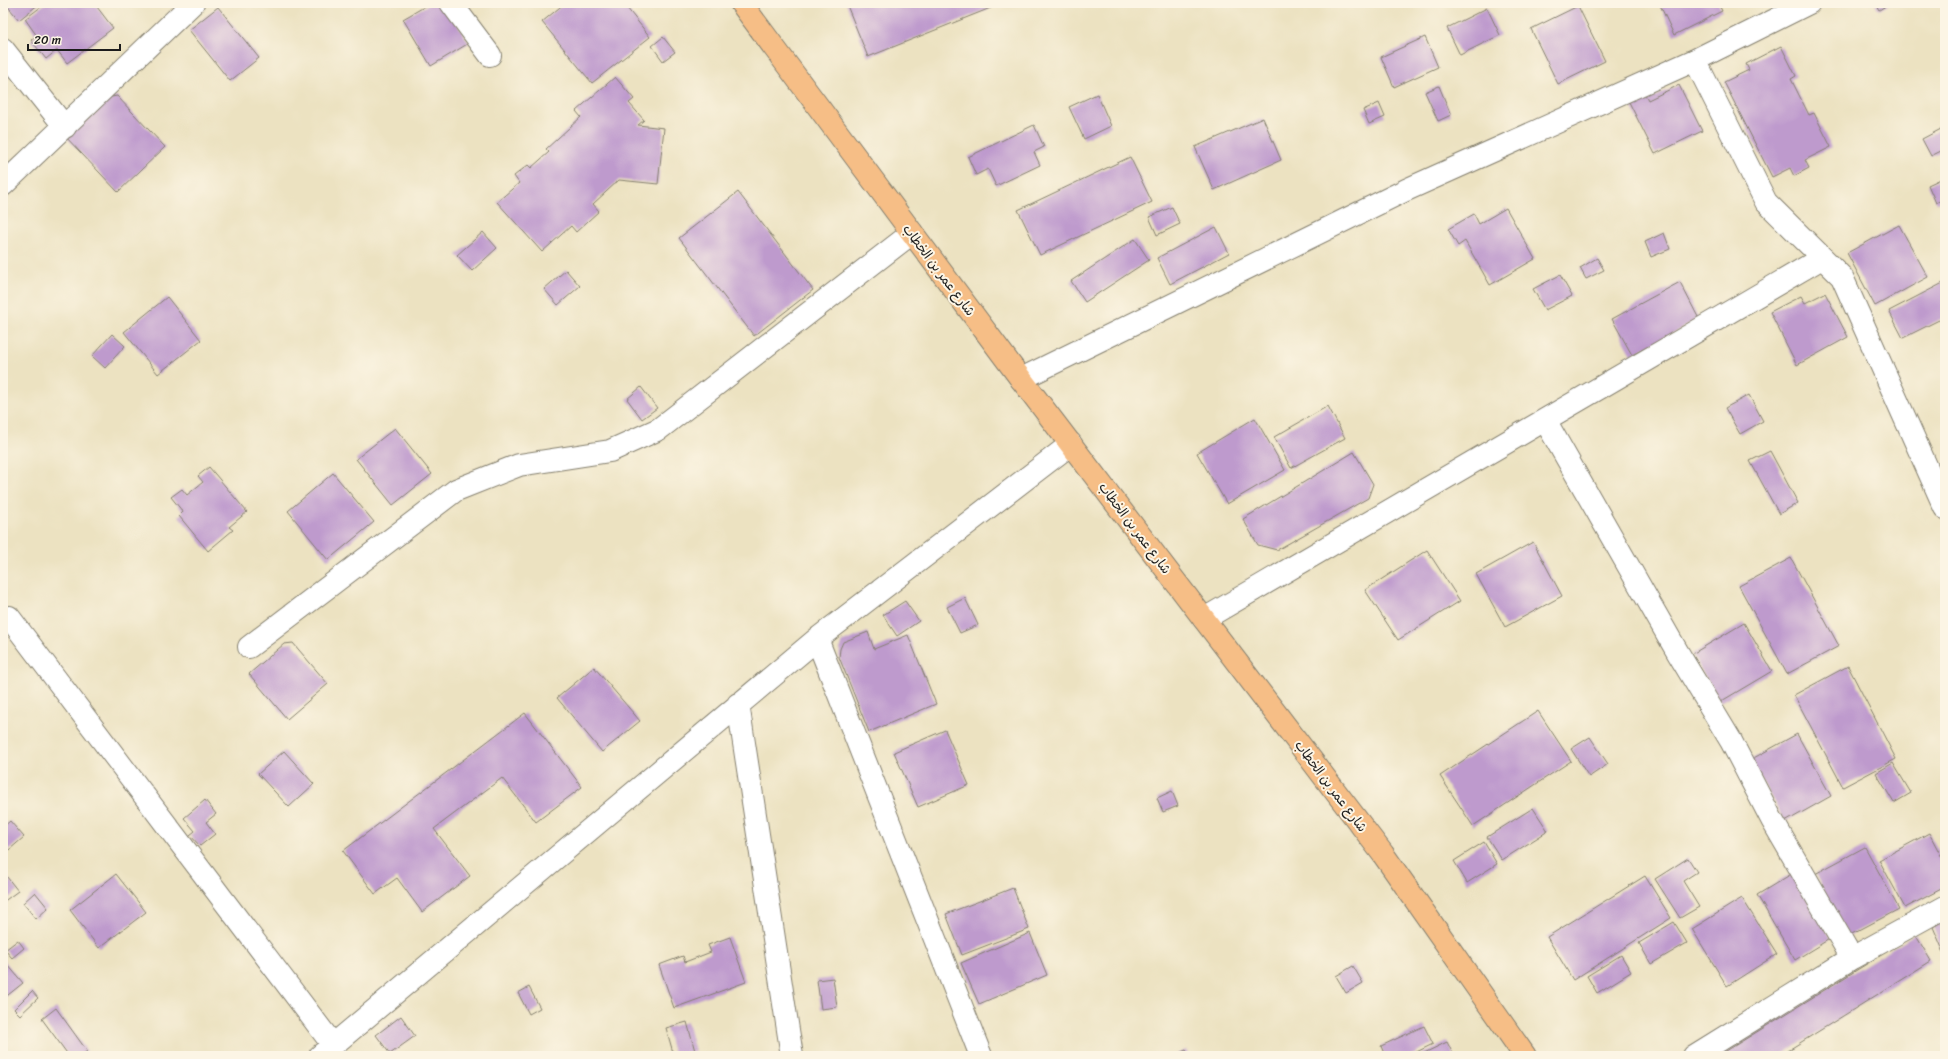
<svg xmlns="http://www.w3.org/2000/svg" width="1948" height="1059" viewBox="0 0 1948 1059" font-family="Sriracha,'Playpen Sans Arabic',sans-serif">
<rect width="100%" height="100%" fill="#fcf5e5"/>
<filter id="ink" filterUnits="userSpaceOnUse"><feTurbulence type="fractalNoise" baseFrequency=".025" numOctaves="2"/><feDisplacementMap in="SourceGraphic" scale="8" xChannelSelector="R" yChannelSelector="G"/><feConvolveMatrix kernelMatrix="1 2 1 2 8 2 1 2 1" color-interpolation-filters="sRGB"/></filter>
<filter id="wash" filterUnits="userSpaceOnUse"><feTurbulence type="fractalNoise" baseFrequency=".012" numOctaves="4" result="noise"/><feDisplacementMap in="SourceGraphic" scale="16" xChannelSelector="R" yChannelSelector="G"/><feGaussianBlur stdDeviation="0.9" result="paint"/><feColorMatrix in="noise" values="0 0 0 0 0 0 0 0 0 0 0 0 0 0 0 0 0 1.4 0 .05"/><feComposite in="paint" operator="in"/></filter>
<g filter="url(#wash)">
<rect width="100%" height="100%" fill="#ece2c1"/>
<g id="blocks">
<path fill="#be9acd" d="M5,3h35l-21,17z
M46,3h48l19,25 -46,35 -10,-13 -11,9 -15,-19 6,-4 -12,-17z
M431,3h14l24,40 -38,23 -28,-47z
M565,3h58l27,34 -58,46 -50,-61z
M846,3h157l-135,54z
M1659,3h59l4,8 -48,24z
M1875,3h16l-12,7z
M1578,6l27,55 -47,23 -27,-55z
M218,7l41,51 -29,23 -41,-51z
M1487,8l13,27 -40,20 -13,-27z
M663,37l12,15 -12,9 -11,-15z
M1425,37l13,30 -44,20 -13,-30z
M1781,46l15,30 -5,3 18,36 5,-2 17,34 -26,13 4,8 -15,8 -4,-8 -18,9 -48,-95 25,-12 -3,-6z
M615,77l19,22 -5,4 15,17 -6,5 26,3 -6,56 -39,-4 -26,24 6,7 -23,21 -5,-6 -29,26 -45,-50 22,-19 -5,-7 14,-11 3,3 18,-16 -3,-3 35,-32 -5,-6z
M1679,85l23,46 -47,23 -26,-52 16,-8 3,6z
M1439,86l12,29 -13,6 -13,-29z
M1097,94l14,32 -27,13 -15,-32z
M117,96l48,51 -47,45 -55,-58 37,-35z
M1379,103l6,14 -16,7 -6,-14z
M1263,118l18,42 -67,30 -19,-43z
M1034,125l10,22 -10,5 6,13 -44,21 -8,-17 -12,6 -8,-18z
M1941,129l4,7v13l-14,7 -9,-17z
M3,157l7,8 -7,6z
M1130,157l22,45 -112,53 -22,-45z
M1945,177v21l-9,5 -8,-18z
M738,192l75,98 -59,46 -75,-98z
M1172,207l8,17 -23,11 -8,-18z
M1506,208l29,51 -45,26 -25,-44 -7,5 -10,-17 26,-15 5,10z
M1899,225l29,52 -53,29 -28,-53z
M1216,227l13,26 -59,31 -13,-26z
M483,232l14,16 -25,23 -15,-16z
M1664,233l6,16 -19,8 -6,-15z
M1135,239l14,21 -64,42 -14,-21z
M1597,258l7,12 -18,9 -6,-11z
M566,270l14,16 -22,19 -14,-16z
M1560,275l12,21 -27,14 -12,-21z
M1680,282l19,37 -67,36 -20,-36z
M1945,282v35l-42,21 -14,-27z
M1825,293l23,44 -51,28 -27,-53 31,-16 4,7z
M167,297l34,43 -43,34 -34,-42z
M112,334l13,12 -20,22 -13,-12z
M641,387l16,21 -15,11 -15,-20z
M1749,395l14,26 -23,13 -15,-26z
M1328,406l17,32 -54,30 -17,-31z
M1255,418l30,52 -58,34 -30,-51z
M395,428l37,46 -39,31 -37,-46z
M1770,451l28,52 -19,11 -29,-53z
M1354,452l19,32 -5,14 -91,52 -19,-5 -15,-26z
M209,467l38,45 -18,15 4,3 -25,21 -29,-35 4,-4 -12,-15 11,-8 5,6 16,-13 -5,-6z
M333,473l41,49 -46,38 -40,-49z
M1533,542l29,54 -57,31 -29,-53z
M1427,550l33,51 -62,39 -33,-50z
M1791,558l48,88 -52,28 -48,-88z
M965,598l13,27 -18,8 -13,-26z
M905,601l14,20 -22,15 -14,-21z
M1744,623l28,48 -52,31 -28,-48z
M868,632l6,17 34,-14 28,69 -67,28 -30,-75 1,-8 3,-7z
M293,643l35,41 -41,35 -38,-45 35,-30z
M1848,666l48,93 -53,28 -49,-92z
M594,667l46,54 -38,31 -45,-54z
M1538,711l33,50 -98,65 -33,-50z
M525,713l57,74 -46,35 -34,-44 -68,51 36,47 -48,36 -25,-34 -22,16 -32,-43z
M945,730l24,55 -51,22 -24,-55z
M1797,734l34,62 -46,26 -35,-62z
M1590,737l18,27 -19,13 -18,-28z
M284,751l30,33 -25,23 -31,-33z
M1893,763l18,30 -17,10 -18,-30z
M1172,791l6,15 -15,6 -6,-14z
M205,800l11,14 -10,8 9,12 -15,12 -10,-11 5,-4 -11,-13z
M1533,808l15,23 -46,29 -15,-23z
M10,821l14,16 -15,13 -6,-7v-16z
M1929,833l16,30v24l-40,21 -26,-48z
M1484,842l13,22 -30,19 -13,-22z
M1865,847l34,62 -51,27 -33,-62z
M1688,858l9,14 -14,9 16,26 -19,11 -25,-39z
M3,872l15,19 -15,11z
M1793,873l38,65 -36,22 -38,-65z
M116,874l30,38 -47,36 -29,-38z
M1645,876l26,42 -98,62 -26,-43z
M1013,888l16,41 -67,26 -16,-41z
M35,892l13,16 -12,11 -13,-16z
M1742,898l35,56 -50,32 -35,-57z
M1945,920v35l-12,-28z
M1674,922l13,21 -36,21 -12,-21z
M1030,933l17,42 -68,29 -18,-41z
M1915,934l16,27 -152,95h-61z
M730,937l16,45 -72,26 -15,-43 24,-9 2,6 26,-10 -3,-7z
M18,940l6,8 -12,10 -7,-8z
M1621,955l10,17 -34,21 -10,-17z
M3,959l20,24 -20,16z
M1353,966l10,17 -17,10 -10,-17z
M833,978l4,29 -16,2 -4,-29z
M529,987l11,21 -11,6 -11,-21z
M32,991l6,7 -18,17 -6,-6z
M56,1008l31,43 -6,5h-12l-27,-37z
M401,1016l14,20 -25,18 -14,-19z
M687,1022l8,29 -21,5 -8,-28z
M1424,1026l9,18 -25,12h-23l-4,-10z
M1447,1042l7,14h-36z
M1186,1050l3,6h-17z"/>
</g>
</g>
<g filter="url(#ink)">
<use href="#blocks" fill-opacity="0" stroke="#847f6e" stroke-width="1"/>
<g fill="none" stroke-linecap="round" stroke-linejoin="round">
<g stroke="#847f6e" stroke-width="24">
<path id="minor" d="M451,3l39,52
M3,49l62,78
M1695,60l71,142 76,75 103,231
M3,185l190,-182
M1021,379l385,-189 289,-130 114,-57
M1545,420l133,233 53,88 41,79 80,138
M9,617l324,428
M1204,619l618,-361
M817,639l164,417
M249,647l207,-157 63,-25 91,-14 49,-22 253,-196
M738,704l54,352
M320,1056l497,-417 254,-195
M1694,1056l158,-98 93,-51"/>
</g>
<g stroke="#847f6e" stroke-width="24">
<path id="major" d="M741,3l280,376 362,475 142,202"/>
</g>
<use href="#minor" stroke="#fff" stroke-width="22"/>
<use href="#major" stroke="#f6be86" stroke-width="22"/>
</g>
</g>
<g text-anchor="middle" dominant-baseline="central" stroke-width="4" stroke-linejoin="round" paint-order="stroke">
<g font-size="13" fill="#1c1c1c" stroke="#fcf5e5">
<text transform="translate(939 270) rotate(53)">شارع عمر بن الخطاب</text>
<text transform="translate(1135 528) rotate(53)">شارع عمر بن الخطاب</text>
<text transform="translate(1331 786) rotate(53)">شارع عمر بن الخطاب</text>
</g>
</g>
<rect width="1948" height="1059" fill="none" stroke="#fcf5e5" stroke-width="16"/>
<path d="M28 44v6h92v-6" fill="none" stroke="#1c1c1c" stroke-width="2"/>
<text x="34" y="44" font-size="12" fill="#1c1c1c" stroke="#fcf5e5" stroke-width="3" paint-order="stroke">20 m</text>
</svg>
